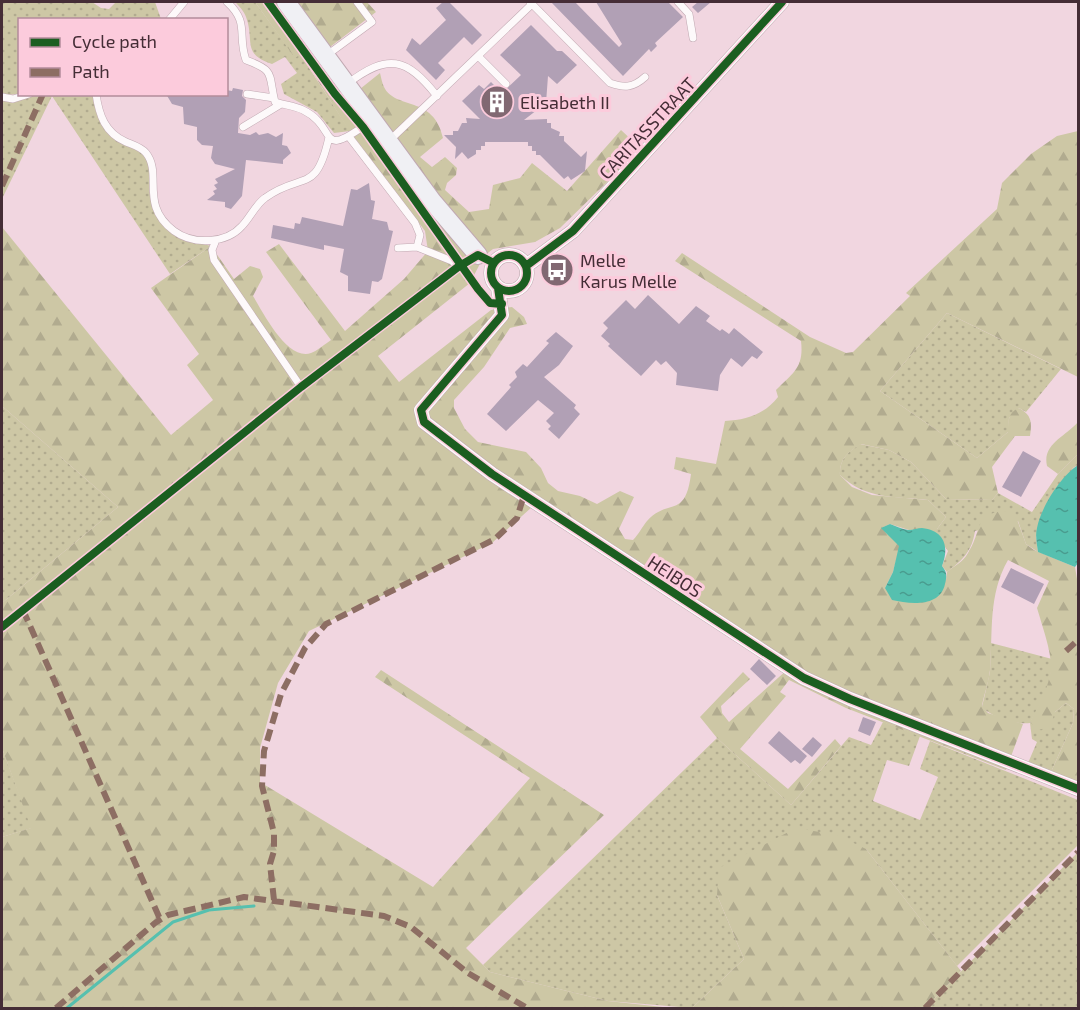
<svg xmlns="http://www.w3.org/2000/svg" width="1080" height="1010" viewBox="0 0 1080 1010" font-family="'Exo 2',sans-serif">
<defs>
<pattern id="grass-dots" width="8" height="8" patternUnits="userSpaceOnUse" patternTransform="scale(1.5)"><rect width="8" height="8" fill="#cdc7a5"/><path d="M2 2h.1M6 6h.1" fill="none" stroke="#b1ab8f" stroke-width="1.8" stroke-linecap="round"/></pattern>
<pattern id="forest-firs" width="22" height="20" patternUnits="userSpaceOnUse" patternTransform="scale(1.5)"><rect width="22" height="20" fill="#cdc7a5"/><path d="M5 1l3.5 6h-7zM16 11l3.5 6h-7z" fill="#b1ab8f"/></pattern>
<pattern id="water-ripples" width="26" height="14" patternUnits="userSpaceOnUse" patternTransform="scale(1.5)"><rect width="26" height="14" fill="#56c0af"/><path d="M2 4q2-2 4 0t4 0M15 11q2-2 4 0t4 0" fill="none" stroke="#499c8f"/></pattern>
</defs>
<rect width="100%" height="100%" fill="#f1d6e0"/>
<path fill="url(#grass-dots)" d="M2,2h90l9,6 8,1 7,-7h39l6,17 -141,1v74l-18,1z
M235,2h20l40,55 5,-3 50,77 -16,2 -17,-21 -33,-18 -3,-10 16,-11 -12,-16 -13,7c-31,-10 -17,-24 -26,-47 -2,-6 -7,-11 -11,-15z
M35,95h59c3,30 13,32 36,49 4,3 12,6 15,11 9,12 3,27 5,41 4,27 36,44 61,50l-41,28 -118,-178 -50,103v-99h20z
M947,313l114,56 -35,43 -7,-4 -10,10 -1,14 -31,26 -97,-67z
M2,406l116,101 -116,96z
M860,444l29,6 22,12 35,37 46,1 6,-7 34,19 26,-38 20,-20v11l-5,3 -37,69 2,15 -12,-8 -8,-23 -43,10c-3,20 -12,29 -28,41l-5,-6 6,-15 -14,-19 -13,-4 16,1 9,-12 -18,-17c-33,-4 -62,0 -88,-25 -1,-16 8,-23 20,-31z
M991,643l61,16c0,25 -10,42 -22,64l25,-11 11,-9 8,6 -1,14 -22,49 -23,-9 9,-21 -5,-3 -2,-16c-13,2 -39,-6 -48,-16l8,-35z
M883,722l37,14 -11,30 -22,-6 -14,41 47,19 18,-43 -18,-8 10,-28 148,59v45l-121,121 -91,-117 -149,46 27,64 -52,49 -84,-7 -118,-29 -7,-7 234,-227 74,67 58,-68 22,8z
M2,748l30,80 -30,9z
M1078,852v156h-153z"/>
<path fill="url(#forest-firs)" d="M255,2h112l9,10 -46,35 30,42 20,-16c1,4 2,10 4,14 11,23 50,8 59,51l-23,19 12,10 13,-10 12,11 -1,7 -9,8 -2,7 24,22 20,-3 4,-24 27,-7 12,-15 35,28 54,-61 15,14 2,8 -78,76 -25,14 -42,7 -9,7 -14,27 -92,73 21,26 92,-72 21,-3 12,10 3,7 -17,4 -26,39 -30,33v8l11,21 13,13 48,10 15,16 7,15 10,8 22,5 17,8 23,-13 14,6 -15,32 6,10 8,1c6,-6 9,-13 14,-19 22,-24 38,-1 44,-47l-17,-5 2,-12 40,7 9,-43c21,-1 40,-7 53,-24l-2,-7c18,-18 28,-23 25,-49l-126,-80 7,-8 128,84 36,16 7,-1 57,-56 -4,-3 91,-84 5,-26 29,-29 26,-18 21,-5v246l-131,-64 -67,78 97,67 31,-26c0,-11 0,-20 11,-24 13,7 13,15 11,28h-15l-23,31 6,26 -6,7 -46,-1 -35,-37 -22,-12 -28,-6c-13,8 -22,15 -21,31l12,12 20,8 56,5 18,17 -9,12 -28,1 -19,-6 -8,4 18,18 -7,26 -8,16 61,-8 1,-8c7,-6 16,-10 21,-19 16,-25 4,-43 46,-42l12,33 8,6 41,17 3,18v198l-27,-11 22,-49 1,-14 -8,-6 -11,9 -5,15 -12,3 -8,-8c29,-54 24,-57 7,-114l12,-27 -41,-21c-20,35 -15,71 -18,110 -1,12 -6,24 -8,36l6,7 35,11 -17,46 -160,-62 -57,-28 -9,12 6,4 -46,53 48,40 47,-50 6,7 -50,59 -74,-67 -17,-21 43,-45 7,7 -29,27 1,7 7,9 59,-53 -256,-162 -40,36 -183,88 -31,52 -18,65v34l173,105 97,-109 -155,-101 6,-7 223,145 -138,133 24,24 118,29 64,7h-670v-171l29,-9 -29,-80v-145l116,-96 -116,-101v-179l169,208 42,-35 -26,-35 12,-11 -48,-66 60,-42 23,33 16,-13 10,3 3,8 -10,19c10,16 34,65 58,57 6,-2 14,-9 20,-13l-65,-88 13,-8 66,87 59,-52 24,-28 -3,-20 -77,-102 -47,-75 -6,4z
M1078,422v32l-20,20 -11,-8c-5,-22 18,-29 31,-44z
M796,828l41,7 29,14 95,122 -36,37h-233l52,-49 -27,-64 2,-27z"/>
<path fill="url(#water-ripples)" d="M1078,465v98l-3,4 -37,-15c-1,-8 -3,-16 -1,-24 4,-21 24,-52 41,-63z
M890,524c6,2 12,5 18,6 5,0 10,-2 14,-2 24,3 27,20 20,38 5,6 5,10 3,18 -5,24 -36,20 -53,16l-7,-12 8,-16 6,-26 -18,-18z"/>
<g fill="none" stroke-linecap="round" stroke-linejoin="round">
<path stroke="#56c0af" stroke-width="3" d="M67,1008l106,-86 36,-12 45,-4"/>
</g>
<path fill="#b1a0b5" d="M443,2h6l33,33 -10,10 -8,-8 -26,26 7,7 -9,10 -30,-30 6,-12 8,7 26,-25 -10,-12z
M551,2h24l44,45 3,-3 -26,-42h72l15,15 -28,26 2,3 -6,6 -2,-3 -26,27z
M698,2h13l-13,11 -6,-6z
M531,25l26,26h5l15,14 -20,19 -9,-8 -2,27 -22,17 23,-1v4h4v5l9,4 -1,4h5v5l17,16 6,-6 -2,20 -14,9 -3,-4 -4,3 -24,-24h-4v-4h-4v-5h-4v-4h-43v4h-4v4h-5v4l-8,5 -6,-7 -7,7 1,-12 -12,-12h9v-4h5l4,-8h5l-1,-5 14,1 -18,-18 17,-16 5,4 7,-7 11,11 19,-18 -21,-20z
M233,88l10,2 -1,6 4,4 -1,12 -6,6 -1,15 12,2 6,-3 3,3 9,-2 8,4 7,-4 -1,12 5,1 4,7 -8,7v4l-37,-4 -4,36 -11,13 -6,-2v-5l-18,-2 8,-6 -2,-3 4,-2 -3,-4 4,-2 -3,-4 20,-10 -20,-5 -4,-6 2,-12 -11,-1 -5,-5v-13l-13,-3 -1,-17 -11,-3 -6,-10h60v-4l6,1z
M369,183l2,17 4,1 -3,18 15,3 2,8 4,1 -11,48 -4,3 -6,-1 -2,13 -22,-3v-15l-8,-4 4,-23 -20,-4v5l-53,-12 2,-13 21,4 1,-6 5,1 2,-7 41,9 8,-37 6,1z
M648,295l31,29 17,-18 14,10 -4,5 14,10 2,-2 7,5 5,-6 29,24 -6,7 -5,-3 -10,11 -11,-9 -11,17 -2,16 -42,-6 1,-12 -11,-12 -5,4 -5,-5 -15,16 -33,-30 2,-2 -9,-8 7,-8 -5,-5 23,-23 9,9z
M556,332l17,14 -14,19 -15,12 32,28 -2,3 6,6 -21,25 -11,-10 3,-3 -5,-5 8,-8 -16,-13 -32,31 -19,-17 24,-27 -2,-2 8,-8 -2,-5 8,-8 4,3 22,-24 -3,-2z
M1023,451l18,10 -20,36 -19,-10z
M1011,568l33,16 -10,20 -33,-17z
M759,659l17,17 -9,9 -17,-16z
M863,717l13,5 -6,14 -12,-5z
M779,731l28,25 -7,8 -5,-4 -4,3 -23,-20z
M813,737l9,8 -10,12 -10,-8z"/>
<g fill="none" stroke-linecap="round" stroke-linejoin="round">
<g stroke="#c1a9b2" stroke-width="8">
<path id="lane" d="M227,2c23,21 10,33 19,58 30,11 22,14 29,42 9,3 20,4 28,8 37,18 12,52 68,11
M530,2l80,81c14,5 23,5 35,-6
M678,2l11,12 4,24
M169,20l15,-18
M327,55l45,-33 -15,-20
M478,56l28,28
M347,84c41,-31 59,-27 90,12
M96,94c3,21 9,39 30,48 7,3 15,5 20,11 17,21 -7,52 28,78 19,14 52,13 68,-5 8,-8 14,-22 23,-28 37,-27 51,-2 64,-61
M247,94l27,4
M2,97l11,2 16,-5
M243,127l38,-23
M350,138l65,85 5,12 -3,12 -19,1
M389,141l143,-137
M216,240l-4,10 2,10 87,127
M417,247l35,14 6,6"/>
</g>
<g stroke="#c1a9b2" stroke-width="15">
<path id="street" d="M491 273a18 18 0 1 1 36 0a18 18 0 1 1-36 0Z
M526,266l47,-35 209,-229
M498,288l4,27 -81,95 3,12 68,52 312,204 46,21 228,90"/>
</g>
<g stroke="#c1a9b2" stroke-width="20">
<path id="secondary" d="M286,2l146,199 46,54"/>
</g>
<use href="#lane" stroke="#fdf9fa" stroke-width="7"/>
<use href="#street" stroke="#fdf9fa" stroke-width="14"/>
<use href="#secondary" stroke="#f0f0f4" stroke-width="18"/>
<path stroke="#8d6e63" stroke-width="6" stroke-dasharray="12 6" stroke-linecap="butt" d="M2,186l41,-92
M23,610l137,309
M1066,651l12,-11
M274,900l-4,-36 4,-13v-18l-12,-47 2,-35 17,-57 24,-46 21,-24 169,-85 22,-21 7,-23
M56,1008l99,-85 13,-8 76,-18 140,19 27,11 57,46 59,35
M925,1008l153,-156"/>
<g stroke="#fccbdc" stroke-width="11">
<path id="cycleway" d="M268,2l67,92 28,33 115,162 12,14 12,1
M491 273a18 18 0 1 1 36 0a18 18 0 1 1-36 0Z
M526,266l47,-35 209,-229
M498,288l4,27 -81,95 3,12 68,52 312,204 46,21 228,90
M2,627l299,-240 157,-120 20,-12 14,7"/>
</g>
<use href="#cycleway" stroke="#1b5e20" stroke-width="8"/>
</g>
<defs>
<g id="building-disc" transform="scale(1.725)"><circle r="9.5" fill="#816872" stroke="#fccbdc"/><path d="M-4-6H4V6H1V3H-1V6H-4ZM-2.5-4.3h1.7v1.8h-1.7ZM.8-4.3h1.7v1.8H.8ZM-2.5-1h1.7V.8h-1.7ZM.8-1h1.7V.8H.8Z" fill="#fff"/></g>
<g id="bus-disc" transform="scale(1.725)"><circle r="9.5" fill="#816872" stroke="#fccbdc"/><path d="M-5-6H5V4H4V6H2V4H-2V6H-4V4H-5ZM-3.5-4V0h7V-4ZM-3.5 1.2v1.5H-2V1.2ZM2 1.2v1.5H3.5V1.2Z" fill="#fff"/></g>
</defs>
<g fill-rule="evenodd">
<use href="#building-disc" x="497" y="102"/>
<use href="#bus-disc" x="557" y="270"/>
</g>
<g text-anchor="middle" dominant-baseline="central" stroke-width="6" stroke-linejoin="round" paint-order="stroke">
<g font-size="18" fill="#452d36" stroke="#fccbdc" text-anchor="start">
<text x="520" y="102">Elisabeth II</text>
<text x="580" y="260">Melle<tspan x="580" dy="21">Karus Melle</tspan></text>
</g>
<g font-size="18" fill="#452d36" stroke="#fccbdc">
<text transform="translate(647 128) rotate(-47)">CARITASSTRAAT</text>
<text transform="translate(675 576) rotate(33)">HEIBOS</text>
</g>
</g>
<rect width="1080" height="1010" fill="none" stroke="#452d36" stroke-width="6"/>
<rect x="18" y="18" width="210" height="78" fill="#fccbdc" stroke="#b38c9a" stroke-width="1.5"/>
<rect x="30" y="38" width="30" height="9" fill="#1b5e20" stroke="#b38c9a" stroke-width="1.5"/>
<text x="72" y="48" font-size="18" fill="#452d36">Cycle path</text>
<rect x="30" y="68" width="30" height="9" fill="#8d6e63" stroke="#b38c9a" stroke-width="1.5"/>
<text x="72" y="78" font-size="18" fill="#452d36">Path</text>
</svg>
